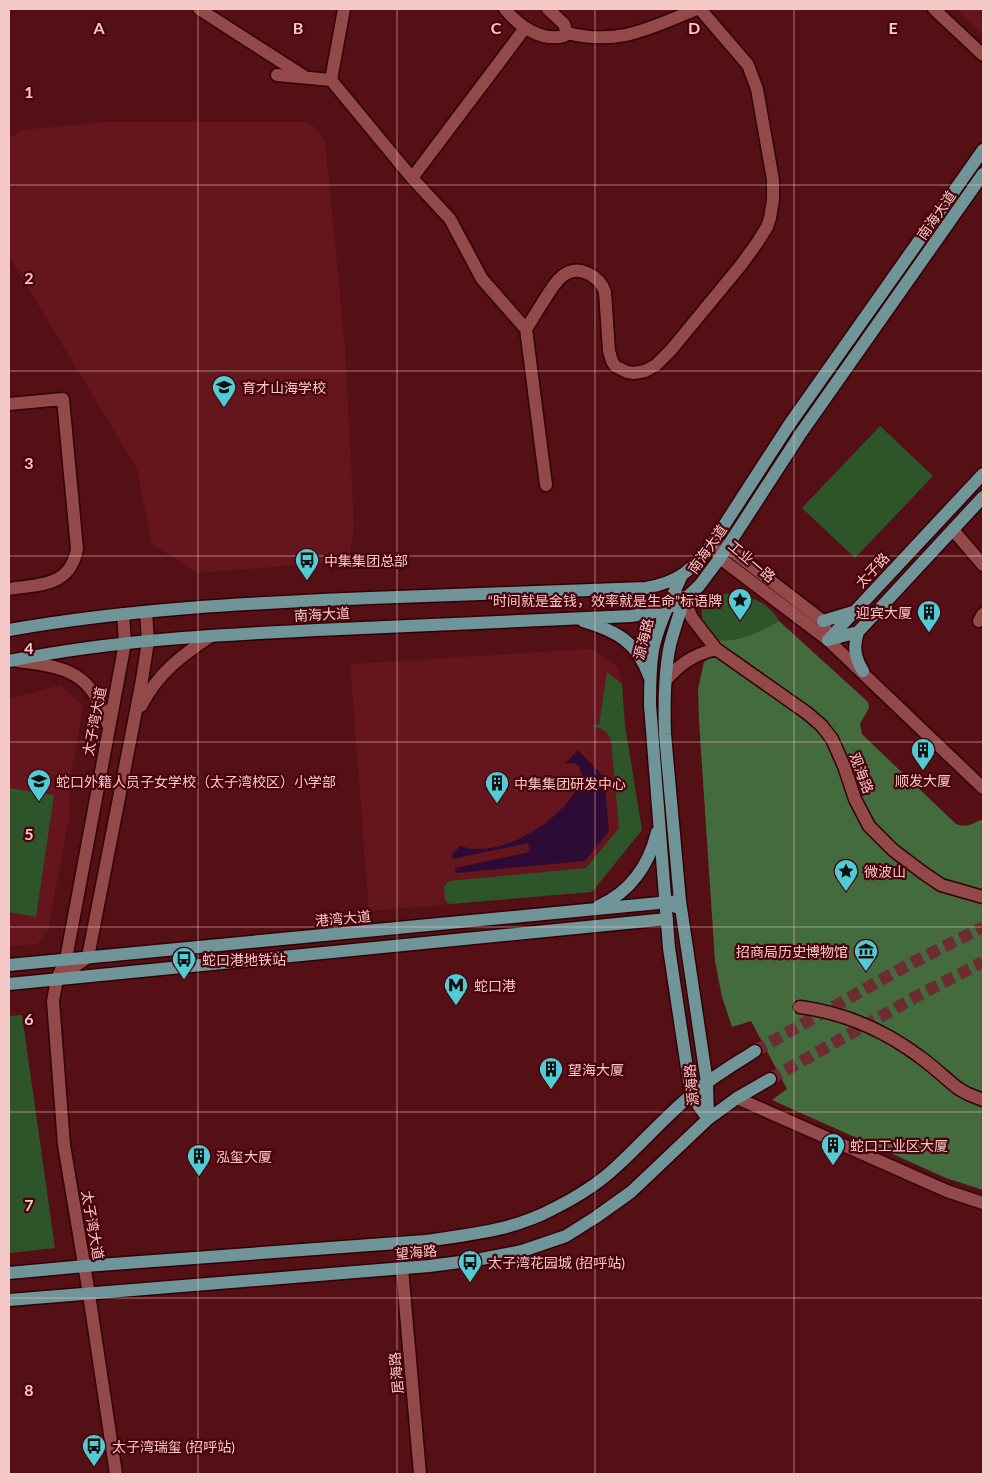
<svg xmlns="http://www.w3.org/2000/svg" width="992" height="1483" viewBox="0 0 992 1483" font-family="Lato,'Noto Sans SC',sans-serif">
<rect width="100%" height="100%" fill="#551016"/>
<path fill="#64161c" d="M956,9h27v26z
M107,122h199l11,7 8,12 20,206 9,180 -6,37 -24,-1 -127,10 -45,-29 -15,-75 -128,-213v-117l12,-9z
M591,649l26,16 5,19 3,42 17,104 -50,62 -223,19 -19,-247z
M61,685l22,21 -14,78v35l-21,111 -10,14 -29,2v-247z"/>
<path fill="#2e5529" d="M880,426l53,50 -78,82 -53,-50z
M723,594c20,-2 47,8 56,27 -20,11 -39,21 -62,19 -18,-19 -25,-36 6,-46z
M607,672l15,12 3,42 17,104 -50,62 -143,12 -4,-4 -1,-13 5,-6 137,-13 33,-40 -8,-88c-4,-10 -11,-13 -21,-14l9,-2z
M9,788l45,7 -18,122 -27,-5z
M22,1015l33,233 -46,5v-237z"/>
<path fill="#436b3d" d="M779,621l89,81 1,6 -9,16 2,10 4,4 90,86c10,4 16,0 25,-4h2v370l-37,-12 -174,-78 15,-11 -36,-68 -19,6 -10,-30 -7,-36 -16,-240 -1,-32 6,-27 11,-7 5,-8 -3,-7c23,2 42,-8 62,-19z"/>
<path fill="#2e0b34" d="M578,750l26,27 5,54 -24,30 -129,12 -1,-5 75,-16 -2,-9 -75,16 -1,-5 8,-8c38,13 89,-19 111,-48 4,-6 10,-14 11,-21 0,-3 -2,-8 -3,-11l-5,-3 -9,1z"/>
<g fill="none" stroke-linecap="round" stroke-linejoin="round">
<path stroke="#6d2c31" stroke-width="12" stroke-dasharray="12 6" stroke-linecap="butt" d="M755,1051l149,-84 79,-40
M770,1079l149,-84 64,-33"/>
<g stroke="#310005" stroke-width="15">
<path id="minor" d="M199,9l106,68
M505,9c14,17 36,33 59,27l3,-3 -3,-9 -16,-15
M934,9l49,46
M567,33c52,13 83,-5 130,-24
M277,75l54,5 81,98 38,41 32,60 44,50 20,156
M331,80l13,-71
M412,178l113,-150
M526,329c6,-9 11,-18 17,-27 10,-16 22,-39 44,-29 9,4 15,10 18,19l4,59 3,10 3,5 12,6 7,1 11,-2 11,-6 15,-15 70,-85 16,-22 10,-16 3,-9 3,-18v-20l-16,-91 -9,-24 -48,-56
M9,404l54,-5 14,150c-7,38 -37,35 -68,40
M953,530l30,35
M712,544l8,14 108,82 155,148
M718,545l9,2 96,74 3,9
M684,600l8,18 24,31 91,64 15,13 10,13 12,27 11,33 14,27 24,24 29,22 19,13 42,12
M979,621l4,-7
M17,661c51,6 74,11 91,64
M666,680c15,-17 27,-25 50,-31
M141,706c17,-33 40,-50 70,-70
M57,979l31,-22 54,-277 6,-39 -2,-29
M800,1007c45,6 84,23 120,50 14,10 26,22 39,32l9,5 15,6
M737,1098l210,93 36,12
M402,1268l18,206
M116,1474l-27,-180 -25,-149 -11,-144 4,-22 9,-20 59,-316 -2,-29"/>
</g>
<g stroke="#310005" stroke-width="15">
<path id="major" d="M681,577c-10,23 -23,48 -28,73 -3,18 -3,37 -3,55l19,243 22,147 17,24
M583,621c34,10 54,21 66,55
M823,621l30,-9
M9,630c119,-21 240,-27 361,-32 92,-3 184,-7 276,-10 35,-7 44,-17 66,-44l77,-119 194,-275
M858,632c-5,15 -3,26 5,39
M828,640l155,-166
M828,640l30,-8 125,-135
M9,661c110,-22 219,-27 331,-32 97,-5 194,-9 291,-13l24,-4 12,-4 17,-8 15,-14 21,-28 81,-125 182,-259
M599,906c31,-14 50,-41 58,-74
M676,907l4,-6 -15,-167c-1,-29 -1,-60 5,-89 4,-15 9,-30 14,-45v-3
M9,965l671,-64 27,182 1,36
M9,984l658,-65
M9,1273l76,-7 340,-25c44,-6 89,-11 128,-32 22,-11 45,-25 63,-42 25,-23 48,-49 74,-71 19,-17 43,-31 65,-45
M9,1300l420,-34 47,-6 46,-9 44,-15 30,-19 35,-25 77,-73 29,-21 33,-19"/>
</g>
<use href="#minor" stroke="#934949" stroke-width="12"/>
<use href="#major" stroke="#6f9599" stroke-width="12"/>
</g>
<path fill="none" stroke="#f5c9c7" stroke-width="1" stroke-opacity="0.55" d="M198,9v1465M397,9v1465M595,9v1465M794,9v1465M9,185h974M9,371h974M9,556h974M9,742h974M9,927h974M9,1112h974M9,1298h974"/>
<defs>
<g id="school-pin" transform="scale(1.25)"><path d="M0 17L-7.5 6A9.5 9.5 0 1 1 7.5 6Z" fill="#51ccd4" stroke="#49030c"/><path d="M0-5L7-2L0 1L-7-2ZM-4 1L0 2.5L4 1V4Q0 6-4 4Z" fill="#111"/></g>
<g id="bus-pin" transform="scale(1.25)"><path d="M0 17L-7.5 6A9.5 9.5 0 1 1 7.5 6Z" fill="#51ccd4" stroke="#49030c"/><path d="M-5-6H5V4H4V6H2V4H-2V6H-4V4H-5ZM-3.5-4V0h7V-4ZM-3.5 1.2v1.5H-2V1.2ZM2 1.2v1.5H3.5V1.2Z" fill="#111"/></g>
<g id="sight-pin" transform="scale(1.25)"><path d="M0 17L-7.5 6A9.5 9.5 0 1 1 7.5 6Z" fill="#51ccd4" stroke="#49030c"/><path d="M0-6L1.8-2.2L6-1.7L2.9 1.2L3.7 5.4L0 3.3L-3.7 5.4L-2.9 1.2L-6-1.7L-1.8-2.2Z" fill="#111"/></g>
<g id="building-pin" transform="scale(1.25)"><path d="M0 17L-7.5 6A9.5 9.5 0 1 1 7.5 6Z" fill="#51ccd4" stroke="#49030c"/><path d="M-4-6H4V6H1V3H-1V6H-4ZM-2.5-4.3h1.7v1.8h-1.7ZM.8-4.3h1.7v1.8H.8ZM-2.5-1h1.7V.8h-1.7ZM.8-1h1.7V.8H.8Z" fill="#111"/></g>
<g id="museum-pin" transform="scale(1.25)"><path d="M0 17L-7.5 6A9.5 9.5 0 1 1 7.5 6Z" fill="#51ccd4" stroke="#49030c"/><path d="M0-6L6-3V-2H-6V-3ZM-5-1h2V3h-2ZM-1-1h2V3h-2ZM3-1h2V3H3ZM-6 4H6V6H-6Z" fill="#111"/></g>
<g id="metro-pin" transform="scale(1.25)"><path d="M0 17L-7.5 6A9.5 9.5 0 1 1 7.5 6Z" fill="#51ccd4" stroke="#49030c"/><path d="M-5.5 5V-5H-3L0 0L3-5H5.5V5H3V-.5L0 4L-3-.5V5Z" fill="#111"/></g>
</defs>
<g fill-rule="evenodd">
<use href="#school-pin" x="224" y="387"/>
<use href="#bus-pin" x="307" y="560"/>
<use href="#sight-pin" x="740" y="600"/>
<use href="#building-pin" x="929" y="612"/>
<use href="#building-pin" x="923" y="750"/>
<use href="#school-pin" x="39" y="781"/>
<use href="#building-pin" x="497" y="783"/>
<use href="#sight-pin" x="846" y="871"/>
<use href="#museum-pin" x="866" y="951"/>
<use href="#bus-pin" x="184" y="959"/>
<use href="#metro-pin" x="456" y="985"/>
<use href="#building-pin" x="551" y="1069"/>
<use href="#building-pin" x="833" y="1145"/>
<use href="#building-pin" x="199" y="1156"/>
<use href="#bus-pin" x="470" y="1262"/>
<use href="#bus-pin" x="94" y="1446"/>
</g>
<g text-anchor="middle" dominant-baseline="central" stroke-width="4.5" stroke-linejoin="round" paint-order="stroke">
<g font-size="14" fill="#f5c9c7" stroke="#49030c">
<text transform="translate(936 215) rotate(-55)">南海大道</text>
<text transform="translate(707 549) rotate(-55)">南海大道</text>
<text transform="translate(752 561) rotate(40)">工业一路</text>
<text transform="translate(872 570) rotate(-47)">太子路</text>
<text transform="translate(322 614) rotate(-3)">南海大道</text>
<text transform="translate(643 639) rotate(-76)">源海路</text>
<text transform="translate(94 721) rotate(-79)">太子湾大道</text>
<text transform="translate(862 773) rotate(69)">观海路</text>
<text transform="translate(343 918) rotate(-5)">港湾大道</text>
<text transform="translate(691 1085) rotate(-95)">源海路</text>
<text transform="translate(93 1225) rotate(80)">太子湾大道</text>
<text transform="translate(416 1252) rotate(-5)">望海路</text>
<text transform="translate(396 1373) rotate(-95)">居海路</text>
</g>
<g font-size="14" fill="#f5c9c7" stroke="#49030c" text-anchor="start">
<text x="242" y="387">育才山海学校</text>
<text x="324" y="560">中集集团总部</text>
<text x="722" y="600" text-anchor="end">“时间就是金钱，效率就是生命”标语牌</text>
<text x="912" y="612" text-anchor="end">迎宾大厦</text>
<text x="923" y="780" text-anchor="middle">顺发大厦</text>
<text x="56" y="781">蛇口外籍人员子女学校（太子湾校区）小学部</text>
<text x="514" y="783">中集集团研发中心</text>
<text x="864" y="871">微波山</text>
<text x="848" y="951" text-anchor="end">招商局历史博物馆</text>
<text x="202" y="959">蛇口港地铁站</text>
<text x="474" y="985">蛇口港</text>
<text x="568" y="1069">望海大厦</text>
<text x="850" y="1145">蛇口工业区大厦</text>
<text x="216" y="1156">泓玺大厦</text>
<text x="488" y="1262">太子湾花园城 (招呼站)</text>
<text x="112" y="1446">太子湾瑞玺 (招呼站)</text>
</g>
</g>
<g font-size="16" text-anchor="middle" font-weight="bold" fill="#f5c9c7" stroke="#49030c" stroke-width="4.5" stroke-linejoin="round" paint-order="stroke">
<text x="99" y="34">A</text>
<text x="298" y="34">B</text>
<text x="496" y="34">C</text>
<text x="694" y="34">D</text>
<text x="893" y="34">E</text>
<text x="29" y="98">1</text>
<text x="29" y="284">2</text>
<text x="29" y="469">3</text>
<text x="29" y="654">4</text>
<text x="29" y="840">5</text>
<text x="29" y="1025">6</text>
<text x="29" y="1211">7</text>
<text x="29" y="1396">8</text>
</g>
<rect width="992" height="1483" fill="none" stroke="#f5c9c7" stroke-width="20"/>
</svg>
